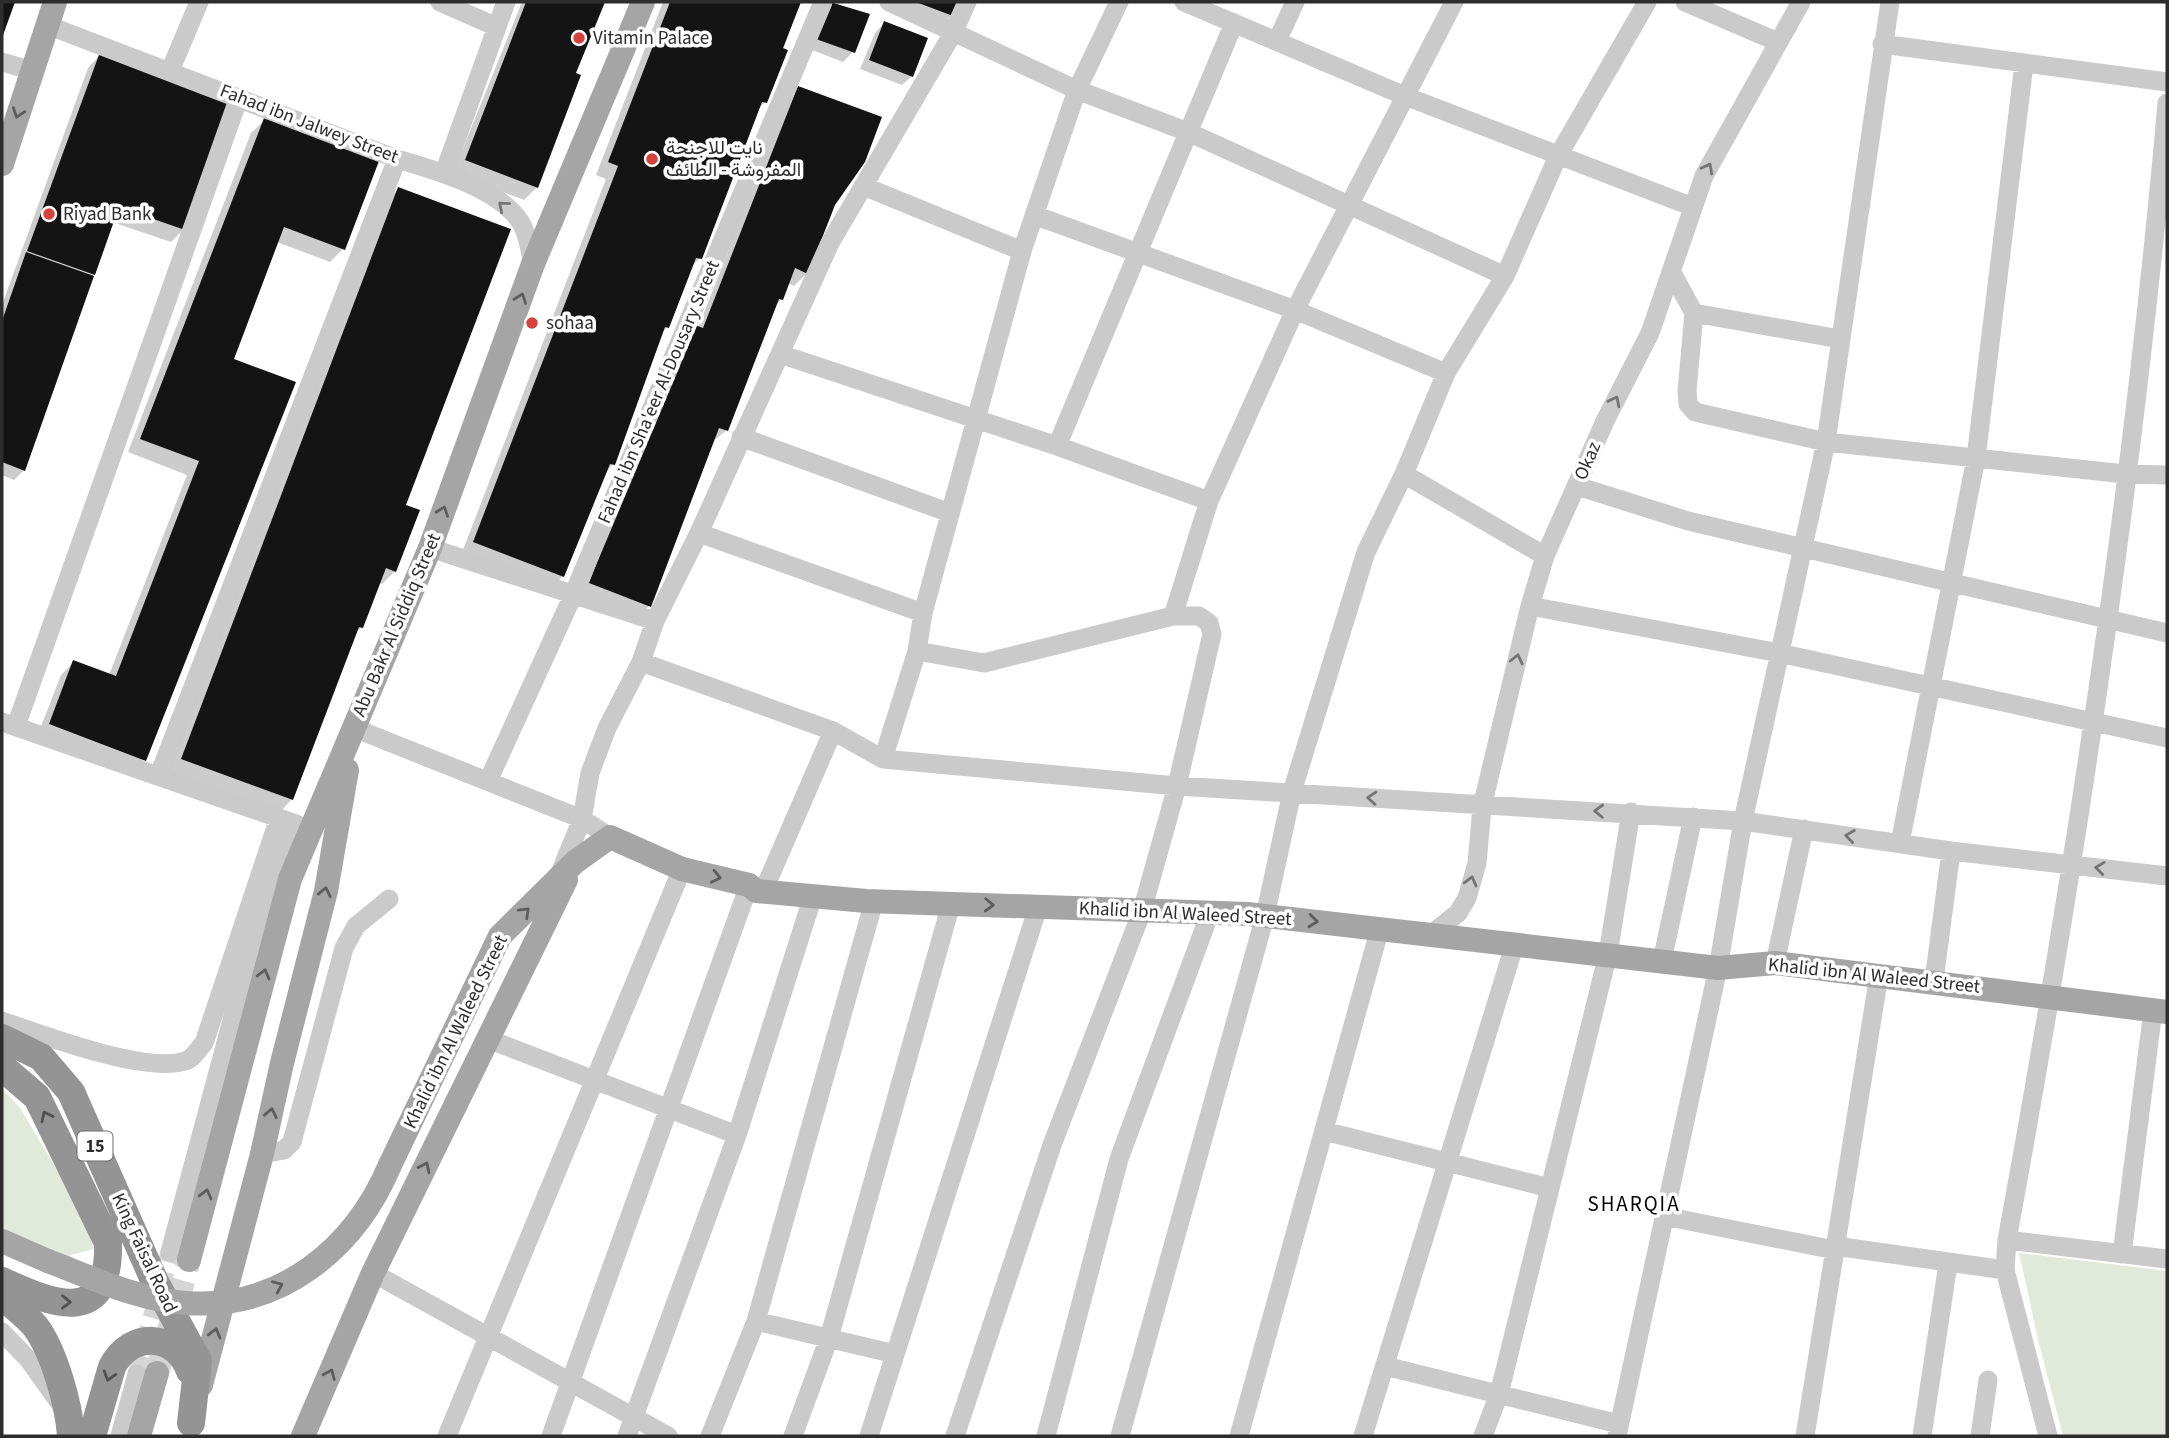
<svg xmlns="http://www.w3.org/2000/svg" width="2169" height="1438" viewBox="0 0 2169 1438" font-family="'Source Sans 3',Vazirmatn,sans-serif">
<rect width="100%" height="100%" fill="#fff"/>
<path fill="#e1e9db" d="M2,1088l18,20 71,119 2,22 -25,7 -66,-27z
M2019,1253l148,18v165h-104l-24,-93z"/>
<path fill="#0003" d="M522,2h81l-29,72 -37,113 -13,13 -71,-27z
M663,2h137l-35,100 -8,8 -57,148 -10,10 -23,59 -7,8 -47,129 -8,9 -42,103 -13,13 -89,-34 145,-376 -10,-4z
M831,2l37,13 -15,37 -10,10 -36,-14z
M895,2h62l-5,13 -10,10z
M884,23l28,53 -10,9 -42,-16 15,-36z
M101,54l83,175 -13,13 -59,-20 -88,248 -10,10 -12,-5v-170l86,-237z
M799,88l33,119 -25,66 -13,13 -7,-3 -6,16 -6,7 -48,124 -15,12 -63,164 -13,13 -59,-22 121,-269 91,-231z
M265,120l78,129 -13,13 -53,-20 -46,118 63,23 -150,377 -13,13 -94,-36 24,-62 13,-13 35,13 78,-200 -59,-23 123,-319z
M398,189l6,317 -9,65 -13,13 -4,-1 -16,44 -8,7 -62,165 -13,14 -110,-41 216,-570z"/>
<path fill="#141414" d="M2,2h13l-13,36z
M526,2h79l-29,71 5,2 -43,113 -73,-28z
M670,2h131l-18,46 5,2 -21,53 -5,-1 -60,157 -6,-1 -27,70 -4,-1 -50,138 -5,-1 -46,113 -91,-35 145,-376 -10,-4z
M830,2l40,12 -15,39 -39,-14z
M916,2h43l-6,14z
M884,21l44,17 -15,39 -44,-17z
M100,52l132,47 -47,131 -66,-23 -24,68 -68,-24z
M798,86l84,31 -17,45 -30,43 -27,69 -13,-6 -12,32 -4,-1 -51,132 -9,-3 -68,179 -62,-24 101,-260 13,5z
M264,118l115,43 -34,89 -61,-23 -50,132 62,23 -150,379 -97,-37 24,-64 43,16 83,-215 -59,-22z
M398,187l113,42 -105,276 14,5 -24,62 -10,-4 -23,60 -4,-1 -66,173 -112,-41z
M26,252l68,24 -69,195 -23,-9v-141z"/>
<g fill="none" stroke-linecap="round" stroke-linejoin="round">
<path stroke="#d5d5d5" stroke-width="19" stroke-dasharray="19 10" stroke-linecap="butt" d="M137,1374l33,-122"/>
<path stroke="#d5d5d5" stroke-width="24" stroke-dasharray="24 12" stroke-linecap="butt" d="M157,1373l32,-113"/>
<path stroke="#cacaca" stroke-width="19" d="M440,2l57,25
M889,2l188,88 111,42 317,144
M1184,2l221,94 288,111
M1685,2l93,40
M47,25l350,134c37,11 103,29 124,64 7,11 9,28 12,41
M1277,41l18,-39
M1882,44l285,38
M2,62l31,9
M170,71l29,-69
M444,173l62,-171
M863,186l159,65
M1034,215l261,95 151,63
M1671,271l23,42 -7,78 1,13 7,8 131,30 299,32 42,1
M1694,313l146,26
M780,354l277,92 177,-423
M741,437l209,76
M1057,446l152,55
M1404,474l141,82
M1577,486l111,35 479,112
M699,533l224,80
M430,548l225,73
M1530,606l249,47 388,85
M1173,616l36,-115 86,-191 159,-308
M917,651l67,12 189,-47h26l10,7 3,11 -35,152 -35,125 -90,234 -97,291
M641,662l192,69 50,28 294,27 566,35 208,30 216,25
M2,722l294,102 -41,110 -85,318
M16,726l223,-629
M354,728l228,91 28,18
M883,759l34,-108 6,-38 99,-362 55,-161 42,-88
M159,775l238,-616
M489,779l85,-186 249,-591
M1900,843l76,-385 48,-394
M560,873l22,-54 8,-46 17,-45 34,-66 14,-41 44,-88 131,-290 123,-210 14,-31
M763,892l70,-161
M1432,934l26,-21 9,-15 10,-35 5,-56 48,-201 15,-50 60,-135 45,-88 54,-157 97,-174
M1662,961l31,-144
M1775,963l29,-134
M1934,981l17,-130
M2,1021c41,14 143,53 183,40 8,-2 13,-12 19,-18l75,-225
M488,1039l249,96
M1324,1131l226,57
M262,1154l22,-4 8,-8 52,-194 12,-22 33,-27
M1664,1216l171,34
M2007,1240l160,19
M1835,1246l170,24
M2122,1254l31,-244
M373,1273l295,163
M756,1321l139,33
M2,1332l27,28 32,45
M1385,1366l234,58
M120,1436l17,-62
M447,1436l235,-567
M551,1436l198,-551
M627,1436l110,-301 76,-239
M710,1436l46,-115 118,-420
M793,1436l36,-98 122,-434
M869,1436l169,-529
M1046,1436l73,-277 91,-246
M1120,1436l145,-520 27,-124 74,-240 38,-78 42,-101 59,-97 53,-120 89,-154
M1239,1436l141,-508
M1363,1436l152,-493
M1483,1436l16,-42 109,-440 23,-142
M1617,1436l101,-468 25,-147 83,-379 64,-440
M1805,1436l74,-461
M1922,1436l26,-172
M1980,1436l8,-56
M2048,1436l-43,-166 2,-30c69,-376 127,-757 160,-1137"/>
<path stroke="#a5a5a5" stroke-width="24" d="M2,164l53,-162
M390,1165l110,-229 75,-74 35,-25 72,32 67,16 7,6 110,10 382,13 470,54 57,-5 392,49
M2,1241l46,20
M189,1260l101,-381 140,-331 103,-284 110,-262
M201,1385l61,-231 20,-91 44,-172 21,-121
M139,1436l18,-63
M303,1436l70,-163 193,-393"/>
<path stroke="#949494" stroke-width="28" d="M2,1038l39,19 30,35 84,190 43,79 -7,62
M2,1067l35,30 71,146c2,84 -54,62 -106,38
M2,1296c10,9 24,19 33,30 19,25 34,79 36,110
M92,1436l20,-69c18,-36 64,-35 78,4"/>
<path stroke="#a5a5a5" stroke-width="24" d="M48,1261c45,17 90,39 138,42 95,7 169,-55 204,-138"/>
</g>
<defs><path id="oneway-chevron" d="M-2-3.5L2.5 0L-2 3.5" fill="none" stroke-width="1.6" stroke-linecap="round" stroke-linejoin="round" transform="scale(1.75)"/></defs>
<g stroke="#5d5d5d">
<use href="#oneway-chevron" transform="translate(18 113) rotate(109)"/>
<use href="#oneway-chevron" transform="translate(521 298) rotate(-70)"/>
<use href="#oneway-chevron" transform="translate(443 511) rotate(-70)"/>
<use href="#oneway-chevron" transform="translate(716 877) rotate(13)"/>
<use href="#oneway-chevron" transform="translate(325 892) rotate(-78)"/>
<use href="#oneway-chevron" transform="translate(989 905) rotate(2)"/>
<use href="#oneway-chevron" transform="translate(525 912) rotate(-44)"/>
<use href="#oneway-chevron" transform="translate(1313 921) rotate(6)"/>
<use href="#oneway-chevron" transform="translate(264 974) rotate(-75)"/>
<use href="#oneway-chevron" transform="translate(271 1113) rotate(-78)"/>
<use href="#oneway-chevron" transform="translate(425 1167) rotate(-64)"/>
<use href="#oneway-chevron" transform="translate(206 1194) rotate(-75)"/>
<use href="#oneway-chevron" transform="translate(278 1286) rotate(-23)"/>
<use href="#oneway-chevron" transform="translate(215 1333) rotate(-75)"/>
<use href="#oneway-chevron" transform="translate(330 1374) rotate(-67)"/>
</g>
<g stroke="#747474">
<use href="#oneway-chevron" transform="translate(1708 168) rotate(-62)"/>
<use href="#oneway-chevron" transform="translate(503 206) rotate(-140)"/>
<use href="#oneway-chevron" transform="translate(1615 401) rotate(-63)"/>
<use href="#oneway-chevron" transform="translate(1517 659) rotate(-77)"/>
<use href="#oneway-chevron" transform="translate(1372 798) rotate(-176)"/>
<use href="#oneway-chevron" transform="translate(1599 811) rotate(-178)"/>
<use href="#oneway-chevron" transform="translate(1850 836) rotate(-172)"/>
<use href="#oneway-chevron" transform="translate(2100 868) rotate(-173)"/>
<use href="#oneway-chevron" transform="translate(1471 881) rotate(-75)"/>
</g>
<g stroke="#515151">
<use href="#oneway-chevron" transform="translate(46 1116) rotate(-116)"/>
<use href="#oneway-chevron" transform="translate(66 1302) rotate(1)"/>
<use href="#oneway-chevron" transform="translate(109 1376) rotate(107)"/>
</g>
<g fill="#d5423e" stroke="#fff" stroke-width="2.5">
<circle cx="579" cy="38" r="7"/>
<circle cx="652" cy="159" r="7"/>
<circle cx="49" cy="214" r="7"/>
<circle cx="532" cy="323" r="7"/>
</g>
<g text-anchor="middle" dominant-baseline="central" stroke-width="7" stroke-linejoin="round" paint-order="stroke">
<rect fill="#fff" stroke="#6c6c6c" stroke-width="2" x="77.5" y="1131.5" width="35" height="29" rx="5"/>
<g font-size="18" font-weight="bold" fill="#2d2d2d">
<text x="95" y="1146">15</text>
</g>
<g font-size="19" fill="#2d2d2d" stroke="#fff" text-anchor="start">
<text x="593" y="38">Vitamin Palace</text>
<text x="666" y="148">نايت للاجنحة<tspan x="666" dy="22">المفروشة - الطائف</tspan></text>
<text x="63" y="214">Riyad Bank</text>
<text x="546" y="323">sohaa</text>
</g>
<g font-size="19" fill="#2d2d2d" stroke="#fff">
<text transform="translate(309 124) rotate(21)">Fahad ibn Jalwey Street</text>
<text transform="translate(659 392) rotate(-67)">Fahad ibn Sha'eer Al-Dousary Street</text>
<text transform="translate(1588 461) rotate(-67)">Okaz</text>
<text transform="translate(397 625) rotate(-67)">Abu Bakr Al Siddiq Street</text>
<text transform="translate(1185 914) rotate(3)">Khalid ibn Al Waleed Street</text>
<text transform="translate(1874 976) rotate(6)">Khalid ibn Al Waleed Street</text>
<text transform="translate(456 1032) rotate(-64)">Khalid ibn Al Waleed Street</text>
<text transform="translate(144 1253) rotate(65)">King Faisal Road</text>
</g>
<g font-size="21" letter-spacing="2" fill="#000" stroke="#fff">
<text x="1634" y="1204">SHARQIA</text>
</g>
</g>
<rect width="2169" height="1438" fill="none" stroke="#2d2d2d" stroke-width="7"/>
</svg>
